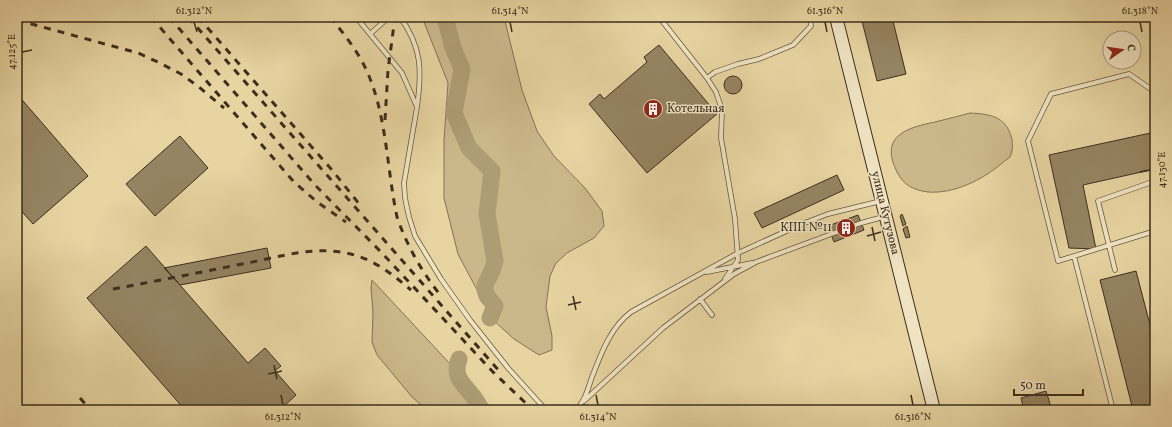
<svg xmlns="http://www.w3.org/2000/svg" width="1172" height="427" viewBox="0 0 1172 427" font-family="Vollkorn,serif">
<rect width="100%" height="100%" fill="#e7d4a1"/>
<filter id="stains"><feTurbulence type="fractalNoise" baseFrequency=".005" numOctaves="4"/><feColorMatrix values="0 0 0 0 .2 0 0 0 0 .09 0 0 0 0 .02 0 0 0 .5 -.17"/></filter>
<radialGradient id="worn" r=".72"><stop offset=".6" stop-color="#630" stop-opacity="0"/><stop offset="1" stop-color="#630" stop-opacity=".3"/></radialGradient>
<path fill="#cab88b" stroke="#847354" d="M422,17h82l18,73 15,41 17,25 31,32 17,23 2,15 -10,12 -27,15 -11,10 -6,13 -4,31 6,29v14l-13,5 -25,-16 -21,-19 -35,-66 -14,-56v-58l4,-57z
M970,113c19,1 35,3 41,23 2,6 2,15 -1,21 -2,2 -7,5 -9,7 -19,16 -47,30 -73,28 -14,-2 -24,-6 -31,-20 -18,-36 9,-44 38,-50 12,-3 24,-6 35,-9z
M372,280l121,130h-66l-15,-13 -35,-42 -5,-13 1,-29 -2,-25z"/>
<g fill="none" stroke-linecap="round" stroke-linejoin="round">
<path stroke="#ad9c74" stroke-width="17" d="M445,17l8,31 9,21 -8,44 15,35 23,23 -5,43 8,47 -3,10 -7,14v5l2,6 8,10 -5,12
M459,359c-9,24 15,30 22,51"/>
</g>
<path fill="#958462" stroke="#3d2e1e" d="M880,17h12l14,57 -29,7 -15,-60z
M659,45l58,69 -70,59 -58,-69 11,-10 4,5 43,-37 -3,-5z
M724 85a9 9 0 1 1 18 0a9 9 0 1 1-18 0Z
M17,94l71,82 -55,48 -16,-18z
M1155,132v37l-72,16 13,64 -27,-1 -20,-93z
M180,136l28,32 -53,48 -29,-32z
M837,175l7,15 -82,38 -8,-15z
M902,214l4,10 -3,2 -3,-10z
M858,215l6,15 -30,12 -6,-16z
M907,226l3,11 -4,1 -3,-9z
M146,246l102,117 17,-15 16,18 -6,5 21,24 -15,14 2,1h-98l-98,-112z
M267,248l4,20 -91,17 -16,-17z
M1136,271l19,73v66h-22l-33,-130z
M1046,391l6,19h-28l-3,-12z"/>
<g fill="none" stroke-linecap="round" stroke-linejoin="round">
<g stroke="#68583f" stroke-width="5.5">
<path id="lane" d="M356,17l46,56 15,34 -13,76 1,15 4,19 6,19 26,43 29,41 38,48 38,42
M400,17c22,30 22,54 17,90
M659,17l48,61
M370,34l19,-17
M1155,92l-26,-18 -78,20 -23,47 30,120 97,-30
M1074,256l39,154
M1115,270l-17,-69 57,-20
M707,272l45,-9
M725,279l13,-19 -3,-41 -14,-81 1,-28 -6,-18 -9,-14 8,-6 23,-8 21,-5 34,-14 18,-19 -1,-9
M700,299l12,16
M584,401l79,-73 71,-54 22,-12 105,-39 22,-6
M576,410c10,-11 11,-19 16,-33 9,-23 18,-49 39,-65l107,-59 64,-29 26,-10 53,-13"/>
</g>
<g stroke="#3d2e1e" stroke-width="14">
<path id="secondary" d="M836,17l98,393"/>
</g>
<use href="#lane" stroke="#efe3c2" stroke-width="4"/>
<use href="#secondary" stroke="#efe3c2" stroke-width="12"/>
<path stroke="#3d2e1e" stroke-width="3" stroke-dasharray="7 7" stroke-linecap="butt" d="M151,17l143,165 23,20 29,20
M169,17l146,168 66,67 112,120 40,38
M188,17l313,356
M198,17l134,153 28,35
M330,17c15,18 30,37 39,59 18,44 18,94 28,141 10,29 25,55 44,79
M17,20l121,33 22,10 21,11 18,13 25,21
M385,120l3,-50 7,-53
M113,289c44,-8 89,-17 134,-26 32,-6 66,-17 99,-10 26,5 45,20 65,37
M80,398l11,12"/>
</g>
<path fill="none" stroke="#3d2e1e" stroke-width="1.5" d="M194,22l3,10M510,22l2,10M825,22l2,10M1140,22l2,10M22,52l10,-2M1140,172l10,-2M872,227l3,14M867,236l14,-4M573,296l3,14M568,305l13,-3M274,365l3,14M268,374l14,-3M281,395l2,10M596,395l2,10M911,395l2,10"/>
<defs>
<g id="building-disc" transform="scale(1)"><circle r="9.5" fill="#8f2418" stroke="#efe3c2"/><path d="M-4-6H4V6H1V3H-1V6H-4ZM-2.5-4.3h1.7v1.8h-1.7ZM.8-4.3h1.7v1.8H.8ZM-2.5-1h1.7V.8h-1.7ZM.8-1h1.7V.8H.8Z" fill="#fff"/></g>
</defs>
<g fill-rule="evenodd">
<use href="#building-disc" x="653" y="109"/>
<use href="#building-disc" x="846" y="228"/>
</g>
<g text-anchor="middle" dominant-baseline="central" stroke-width="3" stroke-linejoin="round" paint-order="stroke">
<g font-size="12" fill="#3d2e1e" stroke="#efe3c2" text-anchor="start">
<text x="667" y="109">Котельная</text>
<text x="832" y="228" text-anchor="end">КПП №11</text>
</g>
<g font-size="12" fill="#3d2e1e" stroke="#efe3c2">
<text transform="translate(885 213) rotate(76)">улица Кутузова</text>
</g>
</g>
<rect width="1172" height="427" fill="none" stroke="#e7d4a1" stroke-width="44"/>
<g transform="translate(1122 50) rotate(77)"><circle r="19" fill="#efe3c2" stroke="#a89b80"/>
<path d="M0-3L7 15L0 10L-7 15Z" fill="#8f2418"/>
<text y="-6" font-size="11" font-weight="bold" text-anchor="middle" fill="#3d2e1e">С</text>
</g>
<path d="M1014 389v6h69v-6" fill="none" stroke="#3d2e1e" stroke-width="2"/>
<text x="1020" y="389" font-size="12" fill="#3d2e1e" stroke="#efe3c2" stroke-width="3" paint-order="stroke">50 m</text>
<rect x="22" y="22" width="1128" height="383" fill="none" stroke="#3d2e1e" stroke-width="1.5"/>
<g font-size="10" text-anchor="middle" fill="#3d2e1e">
<text x="194" y="14">61.312°N</text>
<text x="510" y="14">61.314°N</text>
<text x="825" y="14">61.316°N</text>
<text x="1140" y="14">61.318°N</text>
<text transform="translate(11 52) rotate(-90)" y="4">47.125°E</text>
<text transform="translate(1161 170) rotate(-90)" y="4">47.130°E</text>
<text x="283" y="420">61.312°N</text>
<text x="598" y="420">61.314°N</text>
<text x="913" y="420">61.316°N</text>
</g>
<rect width="100%" height="100%" filter="url(#stains)"/>
<rect width="100%" height="100%" fill="url(#worn)"/>
</svg>
